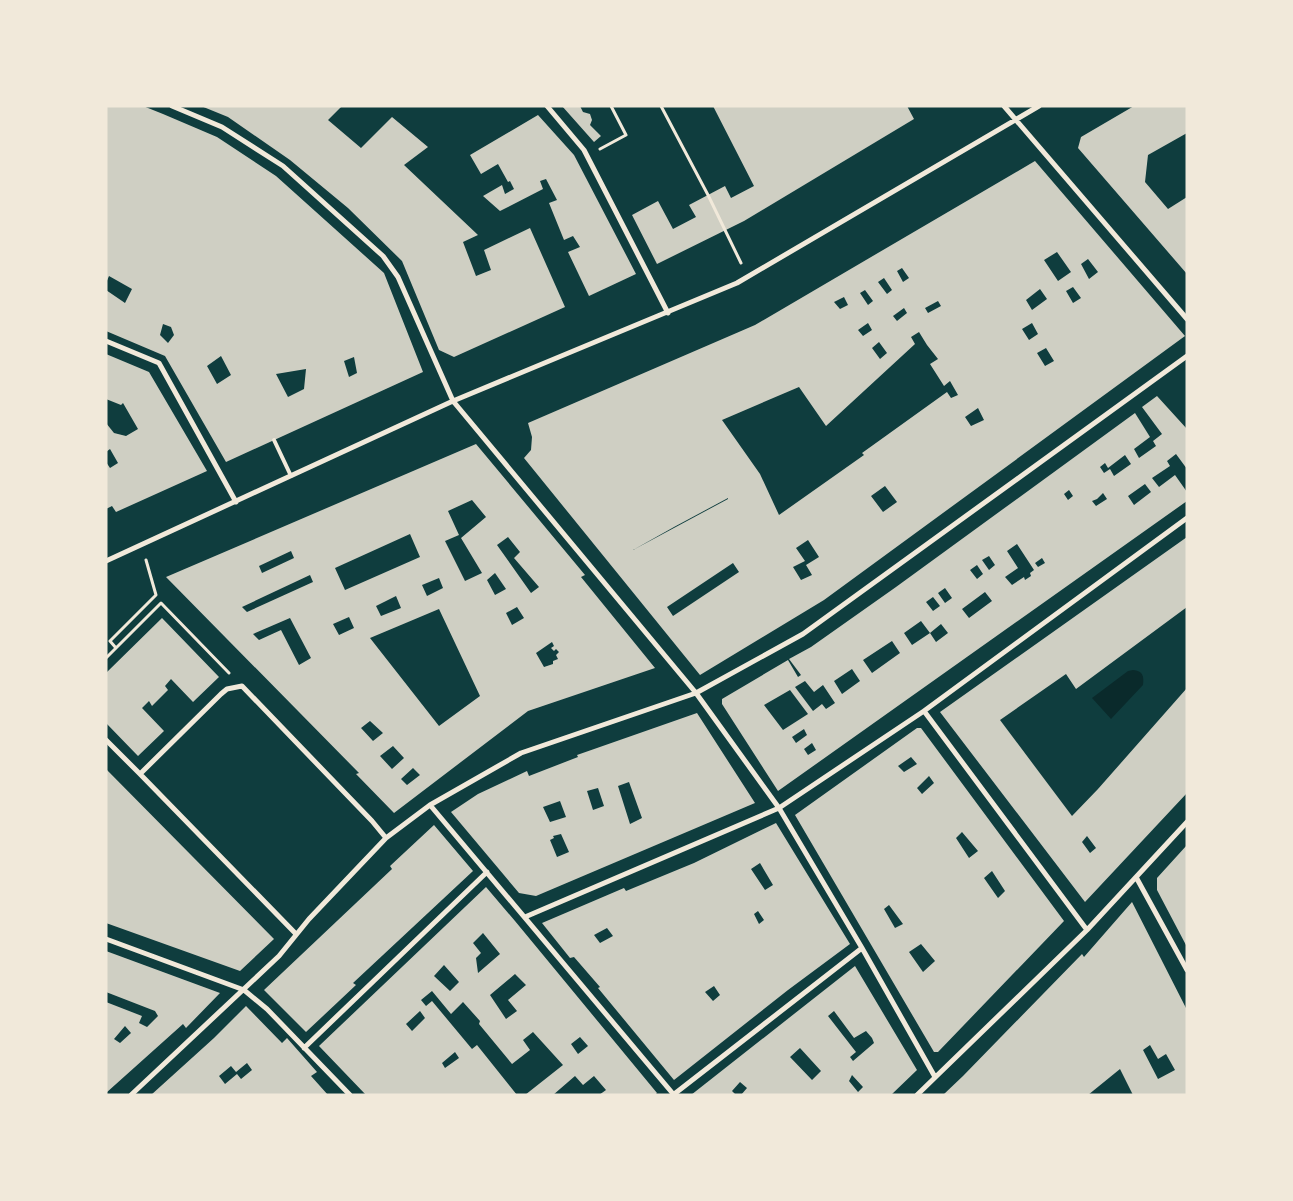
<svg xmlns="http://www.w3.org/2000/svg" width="1293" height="1201" viewBox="0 0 1293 1201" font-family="Poppins,sans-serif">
<rect width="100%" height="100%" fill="#0f3d3e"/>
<path fill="#0a2a2b" d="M1133,670c10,1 11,6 10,15l-32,34 -19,-21 36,-27z"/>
<path fill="#cfcfc3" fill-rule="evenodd" d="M106,106h37l20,8 54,23 59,39 108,97 39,99 -197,90 -61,-106 -59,-25v-41l19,13 7,-14 -23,-13 -3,7zM163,324l8,3 3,8 -6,8 -8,-8zM221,356l10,19 -14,9 -10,-18zM354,357l3,16 -8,4 -5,-16zM306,369l-2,20 -16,8 -12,-23z
M201,106h141l-14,14 33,28 31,-31 36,30 -24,18 74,70 -15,7 13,34 15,-6 -7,-20 46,-22 35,79 -111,50 -15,-7 -37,-89 -54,-53 -58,-48 -62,-43z
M562,106h18l3,6 7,2 2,6 -2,5 11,11 -7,6z
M713,106h194l7,13 -170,102 -87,43 -25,-49 26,-14 15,28 23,-12 -7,-12 36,-19 6,12 23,-12z
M1134,106h53v27l-39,22 -3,27 23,27 19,-12v77l-109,-126 3,-11z
M538,115l36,40 62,119 -47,22 -21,-44 12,-5 -7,-11 -9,4 -15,-37 8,-3 -11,-21 -6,2 3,8 -43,22 -17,-15 19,-11 3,9 9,-5 -4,-8 -2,1 -10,-18 -17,10 -11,-19z
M1035,161l150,175 -361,264 -124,75 -176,-217 7,-8 1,-13 -4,-14 227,-98zM1057,252l14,20 -13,9 -14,-21zM1088,259l10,13 -9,7 -8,-15zM902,268l7,10 -6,4 -6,-11zM884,278l8,12 -5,4 -9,-12zM1073,287l8,11 -8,5 -7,-12zM1040,289l7,10 -15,11 -6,-10zM865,290l8,11 -5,4 -8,-12zM844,297l4,8 -8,4 -6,-7zM938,301l3,5 -13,7 -3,-5zM904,308l3,5 -10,8 -4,-5zM868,323l4,7 -9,6 -5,-6zM1032,323l6,11 -9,6 -7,-11zM919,332l8,13 11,14 -8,5 14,22 6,-5 8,14 -7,3 -4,-6 -85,61 2,2 -85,60 -19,-41 -38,-54 77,-33 27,39 89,-82 -4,-7zM879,342l8,11 -7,6 -8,-11zM1046,348l8,13 -9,5 -8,-13zM978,408l6,12 -13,6 -6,-9zM885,486l12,16 -14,10 -12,-16zM728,498v1l-95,51 41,-23zM808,540l11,17 -13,8 6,10 -11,5 -8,-13 12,-6 -9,-13zM733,563l6,9 -66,44 -6,-9z
M106,354l43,18 58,99 -91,41 -4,-6 -6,3v-47l4,6 8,-5 -8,-14 -4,3v-29l8,10 12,3 12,-7 -15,-26 -2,2 -15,-6z
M1157,396l30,33v40l-11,-15 -9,7 3,5 -18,12 7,9 16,-12 12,17v9l-409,290 -56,-87v-5l66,-39 10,17 3,-2 -12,-16 22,-12 85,-60 239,-174 15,24 -16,12 5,9 17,-12 -3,-5 9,-7 -20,-27zM1125,455l6,9 -17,12 -4,-7 -6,4 -4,-6 5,-4 3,5zM1145,484l6,8 -17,13 -6,-9zM1069,490l4,6 -5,4 -4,-6zM1103,493l4,6 -11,7 -4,-5 5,-2zM1017,544l17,26 -4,3 1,3 -6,4 -1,-3 -12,8 -7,-8 13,-9 -11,-17zM989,556l6,9 -6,5 -7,-10zM1042,558l3,5 -7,4 -3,-4zM977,565l6,9 -6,5 -7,-9zM945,588l7,10 -7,5 -7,-10zM985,592l7,9 -23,17 -7,-9zM933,597l7,9 -7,5 -7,-9zM921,621l9,12 11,-9 7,9 -12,9 -6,-9 -18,12 -8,-12zM892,641l8,12 -28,20 -9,-13zM852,669l8,12 -18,13 -8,-13zM805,681l9,11 9,-7 12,18 -9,6 -4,-5 -9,7 -18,-24zM790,690l18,24 -25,16 -19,-25zM804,729l3,6 -11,8 -4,-6zM812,743l4,7 -8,5 -4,-6z
M476,444l109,131 -4,2 74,91 -127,43 -134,102 -38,-39 3,-1 -193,-196zM472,500l14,17 -25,21 21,35 -17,8 -20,-40 14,-6 -11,-24zM410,534l10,23 -75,33 -10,-22zM508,537l12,15 -6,6 25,29 -8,6 -34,-48zM291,551l3,7 -32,15 -3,-7zM495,573l11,16 -11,6 -8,-15zM310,575l3,7 -66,30 -5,-5zM439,578l4,10 -16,8 -5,-11zM396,596l5,12 -20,8 -5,-10zM517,607l7,11 -12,7 -6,-12zM439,609l41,87 -41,30 -69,-88zM349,617l5,11 -15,7 -6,-11zM290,618l21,40 -12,7 -18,-35 -22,10 -6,-6zM552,642l2,4 -3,2 3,3 2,-2 3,3 -3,3 2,4 -5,2v3l-9,3 -8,-14zM370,721l13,12 -10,8 -12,-13zM393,746l11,12 -12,11 -12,-13zM413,768l7,7 -13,10 -6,-6z
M1187,537v70l-111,82 -10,-15 -66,46 72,96 26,-27 89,-101v105l-102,109 -145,-190zM1087,836l9,12 -6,5 -8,-11z
M162,618l57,59 -26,25 -22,-23 -6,7 3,4 -16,16 -3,-5 -7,7 22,23 -26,25 -32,-33v-50z
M697,713l58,90 -219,93 -17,-3 -68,-81 27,-18 49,-23 2,5 49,-19 -1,-2zM629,782l13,36 -12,6 -12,-38zM598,788l6,18 -11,4 -6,-19zM560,801l6,16 -16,5 -7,-15zM561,834l8,18 -12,5 -7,-17 4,-2 -1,-2z
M917,728h4l143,193 -126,131h-4l-139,-237zM911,757l6,7 -13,8 -6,-6zM929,776l5,7 -12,11 -5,-6zM962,832l16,19 -9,7 -13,-20zM992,871l13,20 -7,7 -14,-20zM889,905l14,19 -8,4 -11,-19zM921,944l14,17 -12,11 -14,-20z
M106,769l168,170 -34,32 -134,-48z
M776,823l74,121 -62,46 -114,90 -76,-92 2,-1 -26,-30 -4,1 -28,-35 82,-35 2,3 68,-28zM760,863l13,22 -8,5 -14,-21zM758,911l6,9 -5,4 -5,-10zM607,928l6,8 -13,7 -6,-8zM714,986l6,9 -7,6 -8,-9z
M434,825l39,46 -120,112 3,2 -50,47 -42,-42 128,-121 -2,-3z
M1187,845v102l-30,-57v-12z
M486,887l29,34 142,172 -2,2h-56l7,-5 -12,-14 -11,9 -8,-9 -22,19h-28l38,-30 -30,-33 -10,8 7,10 -18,14 -33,-40 1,-3 -17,-19 -12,12 -19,-23 -11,9 5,6 6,-5 40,48 5,-4 40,50h-151l-47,-49zM483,933l17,21 -22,19 -2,-15 5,-5 -8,-10zM444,965l15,17 -9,9 -16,-15zM515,974l11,11 -18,15 9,11 -11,8 -16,-24zM420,1011l5,7 -13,13 -6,-7zM580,1037l8,9 -10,8 -7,-10zM455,1052l4,6 -14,10 -3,-5z
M1132,902l55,108v85h-54l-13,-26 -32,26h-145l20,-19 119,-122 2,3zM1150,1045l8,14 8,-5 9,16 -17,9 -15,-29z
M106,951l114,42 -34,35 -3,-4 -77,69v-91l36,14 -3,7 8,4 11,-11 -3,-5 -49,-19zM125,1026l6,7 -11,10 -6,-4z
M855,966l62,104 -26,25h-150l6,-7 -7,-6 -8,9 4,4h-45zM834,1011l20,27 12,-7 6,7 2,5 -21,18 -3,-4 6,-5 -28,-36zM800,1048l21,23 -9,9 -22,-23zM852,1075l11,12 -5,5 -9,-11z
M246,1006l36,37 5,-5 30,34 -6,4 17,19h-177l63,-57zM247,1063l5,7 -11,9 -4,-5 -12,10 -6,-8 12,-10 5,6z"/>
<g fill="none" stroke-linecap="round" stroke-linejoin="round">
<path stroke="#f1e9da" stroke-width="3" d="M661,106l47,89 33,68
M600,149l26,-14 -15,-29
M116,648l-6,-7 46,-46 -10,-35
M106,658l55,-55 68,70"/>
<path stroke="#f1e9da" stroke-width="4" d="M274,440l17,36"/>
<path stroke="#f1e9da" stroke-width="5" d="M172,106l50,21 61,39 100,90 15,21 55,124 243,292 83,115 83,140 73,129
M547,106l37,44 84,163
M1004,106l183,213
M106,341l53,22 77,139
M106,561l347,-160 284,-118 302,-177
M924,711l163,219
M106,740l34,34
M430,805l244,290
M1136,877l51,93
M525,917l254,-109 145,-97 263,-193
M296,934l-156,-160 81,-80 6,-5 15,-3 130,135 14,17
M106,939l138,51 23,19 83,86
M304,1048l183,-176
M131,1095l148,-139 30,-37 77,-81 44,-33 91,-52 175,-60 107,-59 384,-278
M673,1095l189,-147
M917,1095l170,-165 100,-108"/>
</g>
<rect width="1293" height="1201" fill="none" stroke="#f1e9da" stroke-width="215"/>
</svg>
